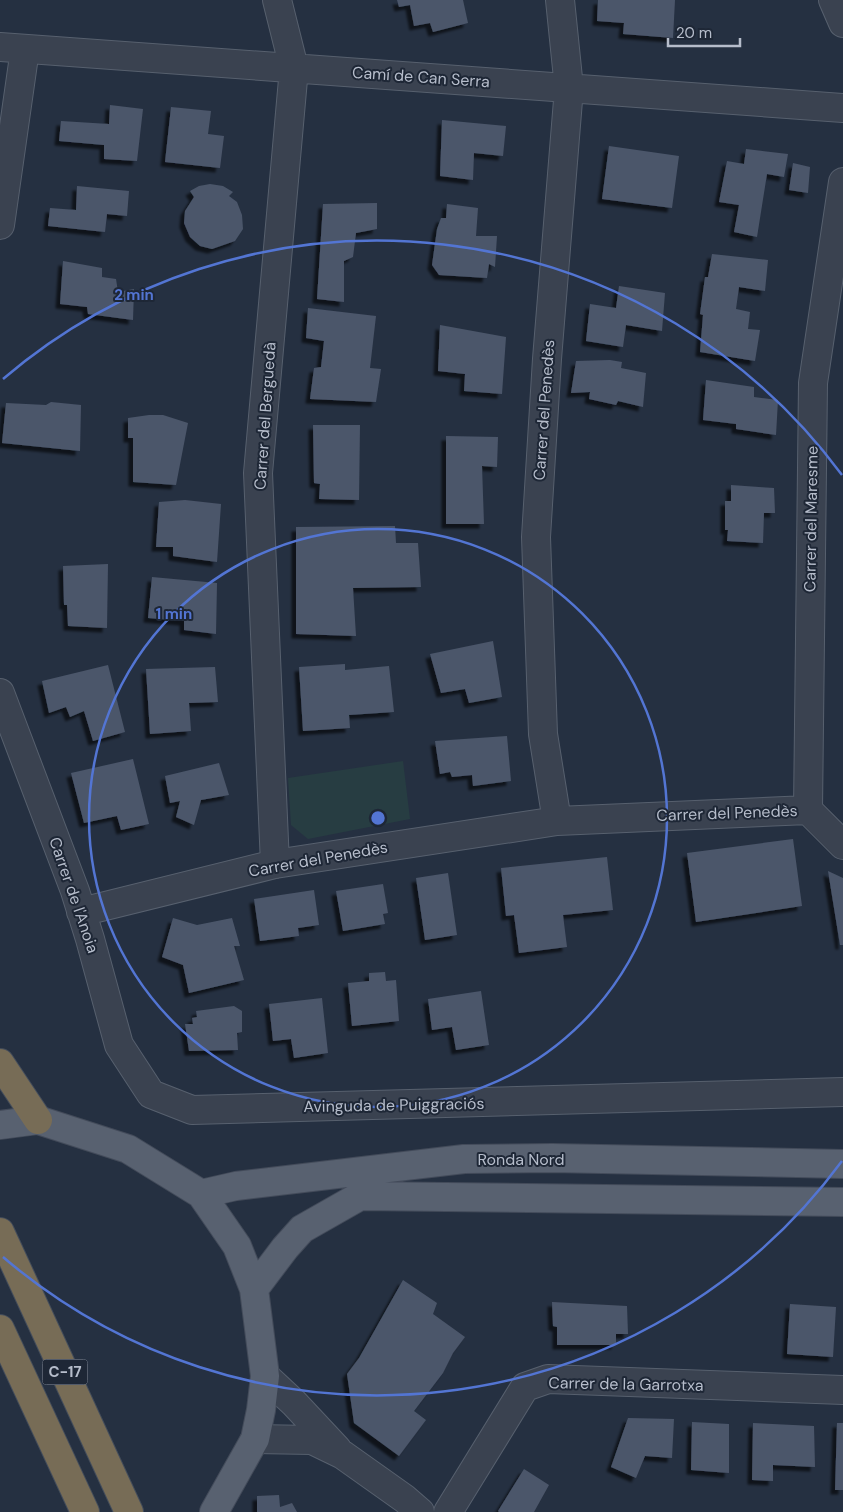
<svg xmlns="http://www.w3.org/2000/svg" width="843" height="1512" viewBox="0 0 843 1512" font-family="'DM Sans',sans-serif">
<defs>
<filter id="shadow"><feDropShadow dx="-4.5" dy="4.5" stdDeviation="1" flood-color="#0009"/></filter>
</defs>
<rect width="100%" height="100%" fill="#253041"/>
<path fill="#273d42" d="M403,761l7,58 -102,20 -17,-14 -3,-47z"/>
<path fill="#4b566a" filter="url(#shadow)" d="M397,0h66l5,23 -35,9 -3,-9 -16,3 -4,-21 -11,2z
M598,0h77l-2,38 -50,-4 1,-11 -27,-2z
M110,105l33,4 -6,52 -33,-2v-14l-45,-4 2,-20 48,3z
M171,107l40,4 -3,23 16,2 -4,32 -55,-6z
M442,120l64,6 -3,30 -29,-3 -1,27 -33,-4z
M609,146l70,10 -7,52 -70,-9z
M746,149l42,5 -4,23 -17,-3 -10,63 -23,-5 5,-27 -20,-3 8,-41 17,3z
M793,163l17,4 -2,26 -19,-3z
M210,184l13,2 10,6 -4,4 8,6 5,13 1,14 -8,12 -23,8 -12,-3 -10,-9 -6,-14 1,-12 9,-14 -4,-6 9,-5z
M77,186l52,5 -2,25 -20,-2 -2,18 -57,-6 2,-18 26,2z
M377,203v26l-21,4 -3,24 -9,4v41l-27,-3 6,-95z
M447,204l31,4 -2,28h21l-2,31 -6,-3 -2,14 -48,-3 -7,-10 5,-36 4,-11h5z
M712,254l56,6 -3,31 -26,-4 -3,22 14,3 -2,17 12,1 -5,31 -55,-9 3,-37 -3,-1 5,-37h3z
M63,261l39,7v9l14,2 2,13 16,-3 -1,31 -45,-6 -1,-7 -27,-3z
M619,286l46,7 -3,38 -36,-6 -3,22 -37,-6 4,-37 26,4z
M308,308l68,8 -6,52 11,1 -5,33 -66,-3 4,-31 7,-1 3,-26 -18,-3z
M440,325l66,12 -4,57 -38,-3 1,-17 -27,-3z
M610,360l12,2 -1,6 25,5 -3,34 -25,-6 -2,4 -27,-6 1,-7 -19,1 5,-32z
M706,380l48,7v10l24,3 -2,35 -40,-6v-5l-33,-4z
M51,402l30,3 -1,46 -78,-8 4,-40 40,2z
M149,415h14l25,8 -12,62 -43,-3v-44h-5v-20z
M313,425h47l-1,75 -40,-1 1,-15 -6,-1z
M446,436l52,1 -1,30 -15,-1 2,58h-38z
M731,485l43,3 1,25h-11l-1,30 -36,-2 1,-11h-3v-29h6z
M185,500l36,4 -4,58 -44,-6v-9h-17l3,-45z
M395,526l1,17h22l3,44 -68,1 3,48 -60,-2v-107z
M108,564l-1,64 -39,-2 -1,-21h-3l-1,-39z
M152,577l65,6 -1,51 -32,-4v-9l-36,-3z
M493,641l9,56 -33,6 -4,-14 -24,4 -11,-39z
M345,664v6l44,-4 5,46 -45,3 1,13 -47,3 -4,-64z
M108,665l17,67 -32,9 -9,-30 -14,6 -4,-10 -17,6 -7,-32z
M215,667l3,35 -29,1 2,28 -41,3 -4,-65z
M507,736l4,45 -38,5 -1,-11 -20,2 -2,-5 -10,2 -5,-33z
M133,759l16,65 -28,6 -4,-14 -33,7 -13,-50z
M219,763l10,32 -28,5 -7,25 -18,-8 4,-16 -10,2 -5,-27z
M793,839l9,67 -106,16 -9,-69z
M607,857l6,53 -50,5 4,32 -48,6 -5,-38 -8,1 -5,-48z
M828,871l15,7v67h-3z
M448,873l9,62 -32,5 -9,-62z
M383,884l5,29 -5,1 2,10 -42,7 -7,-40z
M314,890l5,35 -21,3 1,8 -39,5 -6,-42z
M173,918l24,7 35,-7 8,28h-6l10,34 -55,13 -6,-28 -21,-8z
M385,972l1,9 10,-1 3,41 -47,5 -4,-43 21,-2v-8z
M481,991l8,54 -33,5 -4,-23 -20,3 -4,-31z
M322,998l6,55 -34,5 -3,-19 -18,2 -4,-37z
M234,1006l8,5v21l-5,1 1,17 -49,1 -4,-27h8l-1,-6 5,-1 -1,-6z
M403,1280l34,23 -4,11 32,23 -12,16 -10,20 -29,38 12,9 -27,36 -45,-33 -7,-49 12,-16z
M552,1302l75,4 1,28h-12v11h-59v-18l-4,-1z
M790,1304l46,3 -3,50 -46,-3z
M628,1418l46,1 -2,39 -27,-2 -9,22 -25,-11z
M692,1422l37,2v49l-38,-3z
M753,1423l61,3 1,41 -42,-2v16l-21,-1z
M837,1423h6v67h-8z
M524,1469l25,16 -15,27h-35l-1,-1z
M279,1495l1,12 12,-4 5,9h-40v-16z"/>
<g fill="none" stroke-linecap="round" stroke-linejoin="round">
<g stroke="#57606e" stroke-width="30">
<path id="minor" d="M833,0l10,23
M0,47l843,61
M843,182l-30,201 -5,427 35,35
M0,225l25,-176
M0,693l75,198 15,48 29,106 32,49 41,16 651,-18
M557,821l-14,-87 -7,-197 11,-178 22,-271 -9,-88
M275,864l-17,-391 36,-405 -17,-68
M81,912l194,-48 282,-43 251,-11
M265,1376l29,27 43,46
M255,1439l57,1 31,15 62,44 15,13
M448,1512l77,-125 23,-8 295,11"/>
</g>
<g stroke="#434b5a" stroke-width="30">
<path id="major" d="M0,1125l38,-5 90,29 73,45 36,52 17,43 11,87 -4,34 -6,29 -41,73
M201,1194l35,-8 228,-27 88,-1 291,6
M254,1289l31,-41 17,-19 58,-33 483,6"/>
</g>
<g stroke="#444d5b" stroke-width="30">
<path id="highway" d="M0,1063l38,57
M0,1232l129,280
M0,1329l85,183"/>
</g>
<use href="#minor" stroke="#3a4250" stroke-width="28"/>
<use href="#major" stroke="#586170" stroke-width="28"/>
<use href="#highway" stroke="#776c56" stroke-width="28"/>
</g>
<g fill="none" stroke="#5375d3" stroke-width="2.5">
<circle cx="378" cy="818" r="289"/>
<path d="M842 1161A577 577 0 0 1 3 1257M3 379A577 577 0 0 1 842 475"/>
</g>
<g text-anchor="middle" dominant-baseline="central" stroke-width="4" stroke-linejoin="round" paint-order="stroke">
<rect fill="#1e2736" stroke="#88909e" stroke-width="1" x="42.5" y="1359.5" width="45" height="25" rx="4"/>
<g font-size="15" font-weight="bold" fill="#b6bdcb">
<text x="65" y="1372">C-17</text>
</g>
<g font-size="16" fill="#b6bdcb" stroke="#1e2736">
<text transform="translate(421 77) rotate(4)">Camí de Can Serra</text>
<text transform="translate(544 410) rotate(-86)">Carrer del Penedès</text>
<text transform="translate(265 416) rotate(-86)">Carrer del Berguedà</text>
<text transform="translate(811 519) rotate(-89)">Carrer del Maresme</text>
<text transform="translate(727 813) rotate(-2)">Carrer del Penedès</text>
<text transform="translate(318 859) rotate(-10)">Carrer del Penedès</text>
<text transform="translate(74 895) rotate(71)">Carrer de l'Anoia</text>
<text transform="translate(394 1105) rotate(-1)">Avinguda de Puiggraciós</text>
<text x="521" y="1159">Ronda Nord</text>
<text transform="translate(626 1384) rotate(1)">Carrer de la Garrotxa</text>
</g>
</g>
<circle cx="378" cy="818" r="8" fill="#5375d3" stroke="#1e2736" stroke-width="2.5"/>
<g font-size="15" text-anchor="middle" font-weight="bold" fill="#5375d3" stroke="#1e2736" stroke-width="4" stroke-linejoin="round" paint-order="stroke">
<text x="134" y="300">2 min</text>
<text x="174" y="619">1 min</text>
</g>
<path d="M668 38v8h72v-8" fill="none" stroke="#b6bdcb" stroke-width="2.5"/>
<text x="676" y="38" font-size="15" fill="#b6bdcb" stroke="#1e2736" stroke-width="4" paint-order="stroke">20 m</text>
</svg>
